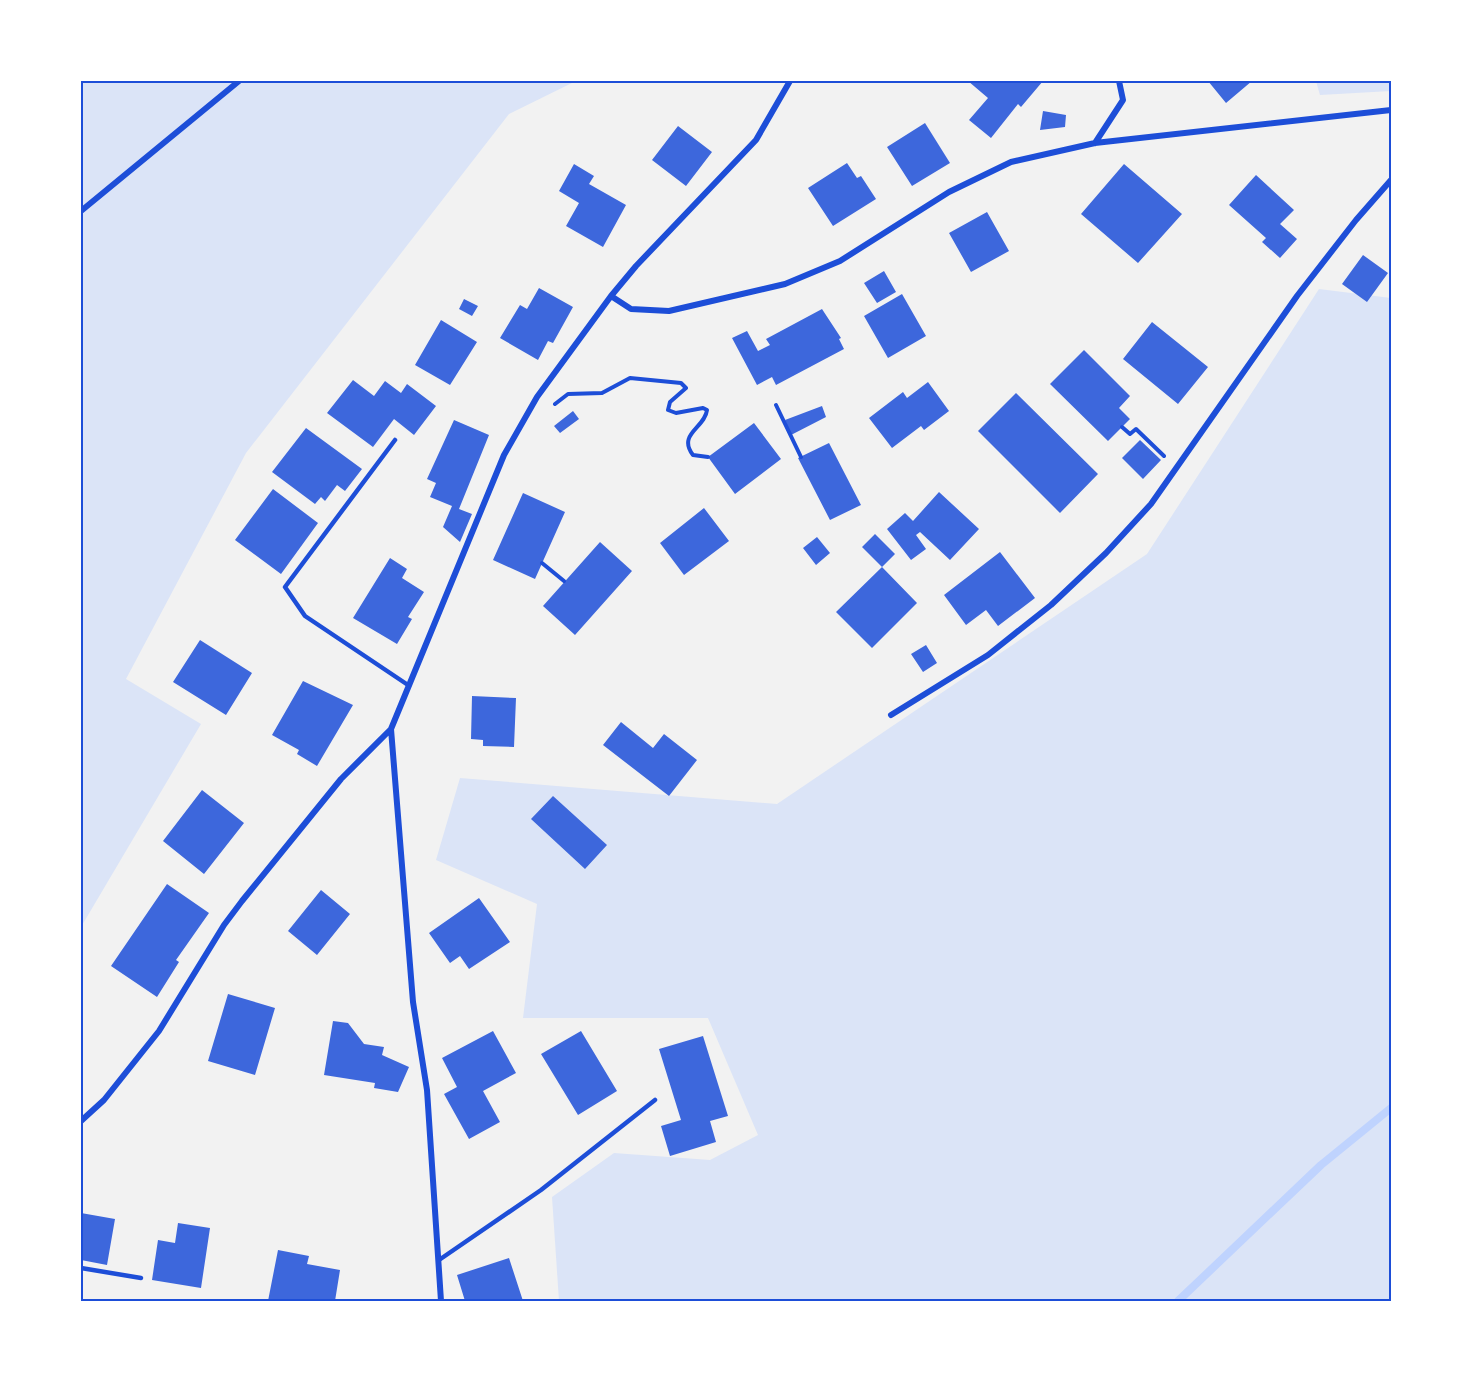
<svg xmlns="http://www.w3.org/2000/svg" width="1472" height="1382" viewBox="0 0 1472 1382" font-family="'Sofia Sans Condensed',sans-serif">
<rect width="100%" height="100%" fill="#f2f2f2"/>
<path fill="#dbe4f7" d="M81,81h495l-67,33 -263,339 -120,226 75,45 -120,203z
M1316,81h75v10l-71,4z
M1319,289l72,9v1003h-832l-7,-104 62,-44 96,7 48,-25 -50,-117h-185l14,-114 -101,-44 24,-82 317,26 370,-250z"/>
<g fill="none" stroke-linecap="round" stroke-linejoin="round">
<path stroke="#bfd3fe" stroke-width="8" d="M1178,1301l143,-136 70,-57"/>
</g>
<path fill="#3d67dc" d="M968,81h75l-22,26 -3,-3 -27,34 -22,-18 19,-22z
M1208,81h44l-26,22z
M1043,111l23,4 -1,12 -25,3z
M925,123l25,40 -38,23 -25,-39z
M678,126l34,26 -26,34 -34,-26z
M847,163l10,15 4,-2 15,23 -43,27 -25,-38z
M574,164l20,12 -5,8 37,21 -23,42 -37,-21 13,-23 -20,-12z
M1124,164l58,50 -44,49 -57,-49z
M1256,175l38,35 -14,14 17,15 -17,19 -18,-16 4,-4 -37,-33z
M987,212l22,39 -38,21 -22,-39z
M1363,255l25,18 -21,29 -25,-18z
M884,271l12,21 -19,11 -13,-20z
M539,288l34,19 -20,36 -5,-2 -10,19 -38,-22 20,-33 7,4z
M902,294l24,42 -38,22 -24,-42z
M464,299l14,7 -6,10 -13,-7z
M822,309l19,29 -2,1 5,10 -68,36 -4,-8 -15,8 -25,-47 15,-7 11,20 12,-6 -4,-6z
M441,320l36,22 -27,43 -35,-20z
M1152,322l56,45 -30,37 -55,-45z
M1084,350l46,46 -11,12 11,11 -22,22 -58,-57z
M353,380l21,16 11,-15 16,12 6,-9 29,22 -22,29 -20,-16 -21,28 -46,-34z
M928,382l21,29 -25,19 -3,-4 -29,22 -23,-30 34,-26 4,6z
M1016,393l82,81 -38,39 -82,-82z
M822,406l4,11 -35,18 -6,-15z
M573,411l6,8 -19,14 -6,-7z
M454,420l35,15 -30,74 13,5 -12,28 -17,-15 9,-21 -22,-9 6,-14 -9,-4z
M754,423l27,36 -46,35 -27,-37z
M306,428l56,41 -17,22 -8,-6 -12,16 -4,-4 -6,7 -43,-32z
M1140,440l21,20 -18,19 -21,-21z
M829,443l32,62 -31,15 -32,-62z
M273,489l45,34 -37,51 -46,-34z
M939,492l40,37 -29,31 -30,-28 -4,3 10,14 -15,11 -24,-31 18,-16 8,8z
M523,493l42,19 -30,67 -42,-19z
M704,508l25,33 -45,34 -24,-32z
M875,534l20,20 -13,13 -20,-20z
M817,537l13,16 -14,12 -13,-17z
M600,542l32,29 -57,64 -32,-29z
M1000,552l35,46 -37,28 -12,-16 -20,15 -22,-30z
M390,558l17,11 -5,9 22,14 -16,25 4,2 -15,25 -44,-26z
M882,567l35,36 -45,45 -36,-36z
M200,640l52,33 -26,42 -53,-33z
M926,645l11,18 -14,9 -12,-18z
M303,681l50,24 -36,61 -20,-12 2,-4 -27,-15z
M472,696l44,2 -2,49 -31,-1v-6l-12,-1z
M621,722l32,26 11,-14 33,26 -28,36 -66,-51z
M202,790l42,33 -40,51 -41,-33z
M553,796l54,49 -22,24 -54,-50z
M167,884l42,29 -33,47 3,2 -22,35 -46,-31z
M321,890l29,24 -33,41 -29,-24z
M479,898l31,44 -41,27 -9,-13 -10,7 -21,-30z
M228,994l47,14 -20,67 -47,-14z
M333,1021l15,2 16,21 20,3 -2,8 27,12 -11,25 -24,-4 1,-5 -51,-8z
M493,1031l23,42 -33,18 17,31 -31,17 -25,-45 13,-7 -15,-29z
M581,1031l36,60 -39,24 -37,-61z
M703,1036l25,80 -18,5 6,21 -46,14 -9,-30 20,-6 -22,-71z
M81,1213l34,6 -8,46 -26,-5z
M178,1223l32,5 -9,60 -49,-8 6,-40 17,3z
M278,1250l31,6 -2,8 33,6 -5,31h-67z
M509,1258l14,43h-58l-8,-26z"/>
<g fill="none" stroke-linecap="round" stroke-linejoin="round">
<path stroke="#1d4ed8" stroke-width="4" d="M555,404l13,-10 34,-1 28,-15 51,5 5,5 -16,14 -2,8 8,3 27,-5 4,2c-2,18 -30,24 -14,45l15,2
M776,405l25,52
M1122,427l8,7 6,-5 28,27
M542,563l22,18"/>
<path stroke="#1d4ed8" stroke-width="4.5" d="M395,440l-110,147 20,29 103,69
M439,1260l102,-70 114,-90
M81,1268l60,10"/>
<path stroke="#1d4ed8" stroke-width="6" d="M1095,143l28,-43 -4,-19
M81,211l158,-130
M611,296l20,13 38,2 116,-27 55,-23 109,-69 62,-30 84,-19 296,-33
M891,715l97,-60 63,-50 55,-52 45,-49 146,-208 59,-76 35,-40
M81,1121l23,-21 55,-69 65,-106 18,-24 99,-122 50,-50
M441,1301l-14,-211 -14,-88 -22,-273 113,-274 33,-58 74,-101 25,-30 120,-126 34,-59"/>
</g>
<rect width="1472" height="1382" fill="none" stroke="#ffffff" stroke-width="165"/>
<rect x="82" y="82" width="1308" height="1218" fill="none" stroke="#1d4ed8" stroke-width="2"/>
</svg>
